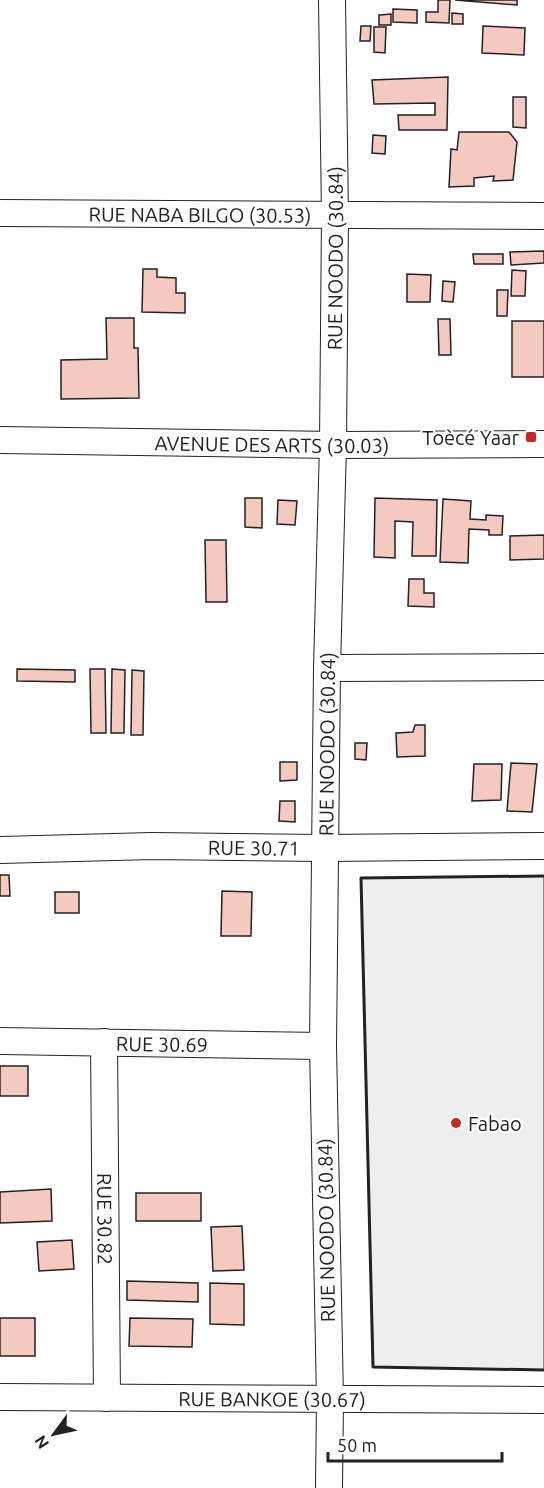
<svg xmlns="http://www.w3.org/2000/svg" width="544" height="1488" viewBox="0 0 544 1488" font-family="Ubuntu,sans-serif">
<rect width="100%" height="100%" fill="#fff"/>
<path fill="#eee" stroke="#6f6f6f" stroke-width="1.5" d="M544,876v494l-171,-3 -12,-489z"/>
<path fill="#f3c9c0" stroke="#222" stroke-width="1.5" d="M438,0h12l-1,23 -23,-1v-10h12z
M455,0h62v5z
M393,9l24,1v13l-24,-1z
M452,13l11,1v10h-11z
M391,14v11h-12v-10z
M361,26h10l-1,15h-10z
M483,26l42,2 -1,27 -42,-2z
M374,27h12l-1,26 -11,-1z
M448,77l-1,53h-48l-1,-15h37v-12l-61,1 -2,-24z
M513,97h13v31l-13,-1z
M459,132h50l8,10 -4,38 -20,1 1,-5 -20,2v8l-25,1 2,-38 6,1z
M373,135l13,1 -1,18 -13,-1z
M544,251v12l-33,2 -1,-13z
M473,254h30v10h-29z
M143,269h14v8l19,1v15h9v20l-43,-1z
M512,270l14,1 -1,25h-14z
M407,274l24,1 -1,27h-23z
M443,281l12,1 -2,20 -11,-1z
M497,290h11l-1,26h-10z
M106,318h28v30h4l1,50 -78,1v-39l46,-1z
M438,319h12l1,36h-12z
M512,321h32v56h-32z
M245,498h17v30l-17,-1z
M375,498l62,2 -1,56h-24l1,-34 -18,-1v37l-21,-1z
M443,499l28,2 -1,18 16,1v-5l17,1 -1,19h-13v-5l-20,-1 -1,34 -28,-1z
M278,500l19,1 -2,24 -18,-1z
M544,535v24l-34,1v-24z
M205,540h21l1,62h-21z
M409,579h15v14h10v14l-26,-1z
M17,669l58,1v12l-58,-1z
M90,669h15l1,64h-15z
M112,669l13,1 -1,63h-13z
M132,670l12,1 -1,64h-12z
M415,725h10v31l-28,1 -1,-24 17,-1z
M355,743h12l-1,17 -11,-1z
M280,762h17v18l-17,1z
M511,763l26,1 -5,48 -25,-1z
M474,764h28l-1,36 -29,1z
M280,801h15v21l-16,-1z
M0,875h9l1,21h-10z
M222,891l30,1 -1,44h-30z
M55,892h24v21h-24z
M0,1066h28v30h-28z
M51,1189l1,32 -52,2v-31z
M136,1193h65v28h-65z
M242,1226l2,44 -31,1 -2,-44z
M72,1240l2,29 -35,2 -2,-29z
M127,1281l71,2v19l-71,-2z
M210,1283l34,1v41l-34,-1z
M0,1318h35v38h-35z
M130,1318l63,1 -1,28 -63,-1z"/>
<g fill="none" stroke-linecap="round" stroke-linejoin="round">
<g stroke="#222" stroke-width="28">
<g id="minor">
<path id="s1" d="M0,213l544,3"/>
<path id="s2" d="M0,440l333,5 211,-1"/>
<path d="M327,668l217,-1"/>
<path id="s3" d="M0,850l152,-4 172,2 220,-2"/>
<path id="s4" d="M0,1041l323,5"/>
<path id="s5" d="M104,1042l3,356"/>
<path id="s6" d="M0,1397l544,3"/>
<path id="s7" d="M329,1488l1,-89 -7,-353 4,-378 6,-223 2,-229 -3,-216"/>
</g>
</g>
<use href="#minor" stroke="#fff" stroke-width="26"/>
<path stroke="#222" stroke-width="3" d="M544,876l-183,2 12,489 171,3"/>
</g>
<g fill="#c62828" stroke="#fff" stroke-width="2">
<rect x="525" y="431" width="12" height="12" rx="3"/>
<circle cx="456" cy="1123" r="6"/>
</g>
<g text-anchor="middle" dominant-baseline="central" stroke-width="4.5" stroke-linejoin="round" paint-order="stroke">
<g font-size="20" fill="#222" stroke="#fff">
<text stroke="none"><textPath href="#s1" startOffset="200">RUE NABA BILGO (30.53)</textPath></text>
<text stroke="none"><textPath href="#s7" startOffset="1230">RUE NOODO (30.84)</textPath></text>
<text stroke="none"><textPath href="#s2" startOffset="272">AVENUE DES ARTS (30.03)</textPath></text>
<text stroke="none"><textPath href="#s7" startOffset="744">RUE NOODO (30.84)</textPath></text>
<text stroke="none"><textPath href="#s3" startOffset="254">RUE 30.71</textPath></text>
<text stroke="none"><textPath href="#s4" startOffset="162">RUE 30.69</textPath></text>
<text stroke="none"><textPath href="#s5" startOffset="177">RUE 30.82</textPath></text>
<text transform="translate(326 1230) rotate(-91)">RUE NOODO (30.84)</text>
<text stroke="none"><textPath href="#s6" startOffset="272">RUE BANKOE (30.67)</textPath></text>
</g>
<g font-size="20" fill="#222" stroke="#fff" text-anchor="end">
<text x="519" y="437">Toècé Yaar</text>
<text x="468" y="1123" text-anchor="start">Fabao</text>
</g>
</g>
<g transform="translate(54 1434) rotate(237)" stroke="#ffffff" stroke-width="4.5" paint-order="stroke">
<path d="M0-4.5L10 22L0 15L-10 22Z" fill="#222222"/>
<text y="-9" font-size="16" font-weight="bold" text-anchor="middle" fill="#222222">N</text>
</g>
<path d="M328 1452v9h174v-9" fill="none" stroke="#222222" stroke-width="3"/>
<text x="337" y="1452" font-size="18" fill="#222222" stroke="#ffffff" stroke-width="4.5" paint-order="stroke">50 m</text>
</svg>
